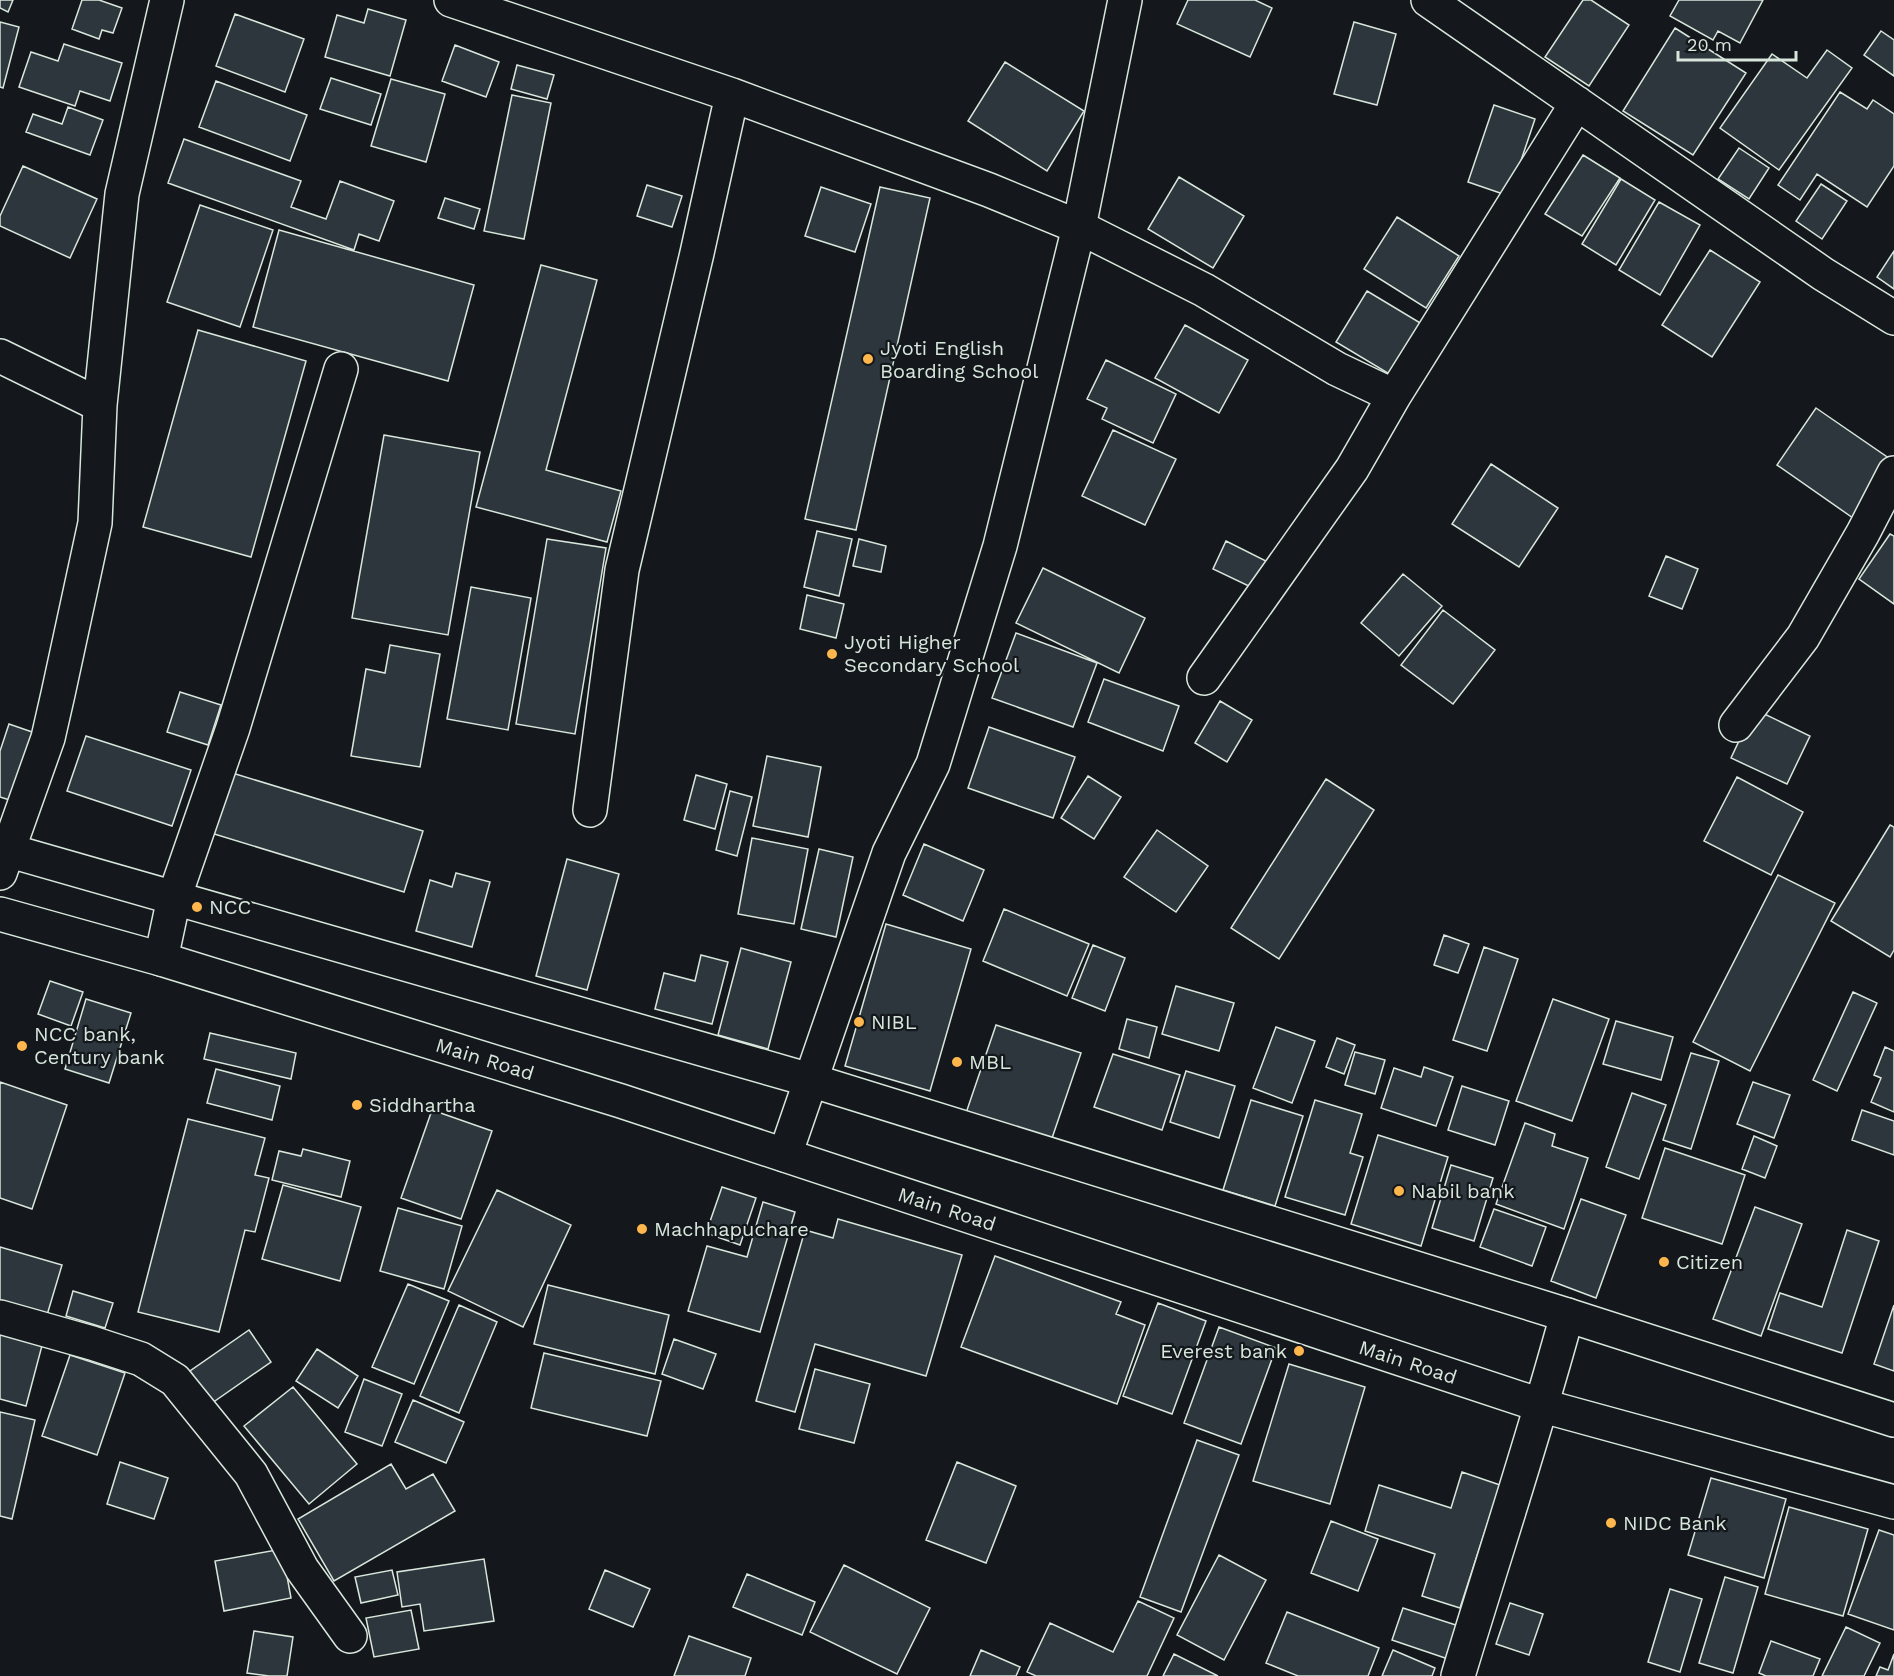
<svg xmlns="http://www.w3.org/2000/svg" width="1894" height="1676" viewBox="0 0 1894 1676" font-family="'Work Sans',sans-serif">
<rect width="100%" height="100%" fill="#14181c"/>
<path fill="#2c363c" stroke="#d8e6dc" stroke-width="1.5" d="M0,0h13l-5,12 -8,-4z
M82,0h17l23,8 -9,25 -11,-3 -3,9 -27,-10z
M1188,0h67l17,8 -22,49 -73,-33z
M1583,0h8l38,25 -40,61 -44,-29z
M1679,0h84l-23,43 -22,-12 -5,9 -43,-24z
M368,9l38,11 -16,56 -65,-19 12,-42 27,8z
M235,14l69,25 -19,53 -69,-26z
M0,22l19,5 -16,61 -3,-1z
M1354,22l42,12 -19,71 -43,-11z
M1675,28l71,45 -53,82 -70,-44z
M1881,31l13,9v36l-30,-21z
M64,44l58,19 -12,38 -30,-10 -5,15 -56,-19 12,-35 27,9z
M455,45l44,17 -13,35 -44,-16z
M1827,50l25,18 -73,102 -59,-42 52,-74 35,24z
M1005,62l79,49 -37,60 -79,-50z
M517,65l37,10 -7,24 -36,-10z
M331,78l50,16 -10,31 -51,-16z
M391,79l54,15 -19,68 -55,-16z
M216,81l91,34 -17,46 -91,-34z
M1840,92l27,17 6,-9 21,14v52l-27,41 -50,-33 -17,26 -22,-15z
M512,95l39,8 -27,136 -40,-8z
M1494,105l41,14 -26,77 -41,-14z
M68,107l35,13 -13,35 -64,-23 7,-18 29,10z
M184,139l117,42 -10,26 35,12 14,-38 54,20 -15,40 -20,-7 -5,16 -186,-67z
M1739,148l30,20 -20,31 -31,-20z
M1583,155l37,23 -38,58 -37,-22z
M23,166l74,33 -27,59 -70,-32v-10z
M1179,177l65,39 -31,52 -65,-39z
M1621,179l34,21 -39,65 -34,-21z
M1821,184l26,17 -25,38 -26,-18z
M647,185l35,11 -10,31 -35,-11z
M821,187l50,17 -16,48 -50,-16z
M880,187l50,11 -74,332 -51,-11z
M445,198l35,11 -6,20 -36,-11z
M1659,202l41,23 -40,70 -41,-25z
M200,205l73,25 -33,97 -73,-25z
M1397,217l62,39 -33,52 -62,-39z
M279,230l195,55 -26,96 -195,-54z
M1710,250l50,32 -48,75 -50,-32z
M1894,251v38l-17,-12z
M541,265l56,15 -51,190 75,21 -14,51 -131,-35z
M1367,291l55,33 -31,51 -55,-33z
M1185,325l63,35 -29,53 -64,-35z
M198,330l108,31 -55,196 -108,-30z
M1106,360l70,34 -23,49 -51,-24 5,-11 -20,-9z
M1816,408l77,53 -40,57 -76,-53z
M1113,430l63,29 -31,66 -63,-29z
M384,435l96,17 -32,183 -96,-17z
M1491,464l67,44 -39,59 -67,-43z
M817,531l35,8 -13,57 -35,-9z
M1890,534l4,2v68l-35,-25z
M547,539l59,9 -31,186 -59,-10z
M859,539l27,7 -5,26 -28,-6z
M1226,541l42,21 -13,27 -42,-20z
M1666,556l32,13 -16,40 -33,-13z
M1043,568l102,50 -26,55 -103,-50z
M1403,574l39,32 -43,50 -38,-33z
M471,587l60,11 -23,132 -61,-11z
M807,595l37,9 -8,34 -36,-9z
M1443,610l52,40 -42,54 -52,-39z
M1016,633l81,30 -24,64 -81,-29z
M390,645l50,9 -20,113 -69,-11 15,-87 19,4z
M1104,679l75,27 -16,45 -75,-29z
M180,692l41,13 -13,40 -41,-13z
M1220,701l32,19 -25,42 -32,-19z
M1754,709l56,27 -23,48 -56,-26z
M9,724l29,10 -22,68 -16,-5v-46z
M989,727l86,30 -22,61 -85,-30z
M86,736l105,34 -19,56 -105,-35z
M767,756l54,11 -13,70 -55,-11z
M229,772l194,59 -19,61 -193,-59z
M696,775l31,9 -12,45 -31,-9z
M1088,776l33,21 -27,42 -33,-21z
M1737,777l66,35 -32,63 -67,-34z
M1326,779l48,31 -95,149 -48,-31z
M730,791l22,6 -15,59 -21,-6z
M1890,825l4,2v123l-4,7 -59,-36z
M1157,830l51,36 -32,46 -52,-35z
M752,838l56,11 -14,75 -56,-10z
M924,844l60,26 -21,51 -60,-26z
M819,849l34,8 -17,80 -35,-8z
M567,859l52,15 -32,116 -51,-14z
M456,873l34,9 -18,65 -56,-16 14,-51 22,7z
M1778,875l57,28 -85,168 -57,-29z
M1004,909l85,35 -22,52 -84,-35z
M886,924l85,25 -41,142 -85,-25z
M1444,935l25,9 -11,29 -24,-8z
M1093,945l32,13 -20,53 -33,-13z
M1484,947l34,12 -31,92 -34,-11z
M741,948l50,14 -23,87 -50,-14z
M701,955l27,7 -16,62 -57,-15 9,-36 31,8z
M50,981l33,11 -12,34 -33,-12z
M1176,986l58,17 -15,48 -57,-17z
M1853,992l24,11 -40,88 -24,-11z
M86,999l45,14 -22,70 -44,-14z
M1553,999l56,20 -37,102 -56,-20z
M1127,1019l30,8 -8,31 -30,-9z
M1616,1021l57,16 -12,43 -58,-16z
M996,1025l85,28 -31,91 -85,-28z
M1276,1027l39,14 -23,62 -39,-15z
M210,1033l86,20 -5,26 -87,-20z
M1337,1038l18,7 -11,29 -18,-7z
M1885,1047l9,4v61l-23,-10 10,-24 -7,-3z
M1355,1052l30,8 -10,34 -30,-9z
M1691,1053l28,8 -28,88 -28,-9z
M1113,1054l67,21 -18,55 -68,-23z
M1424,1067l29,10 -17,49 -55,-18 13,-40 27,9z
M216,1069l64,17 -8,34 -65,-17z
M1186,1071l49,15 -16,52 -49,-16z
M0,1082l67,23 -35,104 -32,-11z
M1753,1082l37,13 -16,43 -37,-14z
M1462,1086l47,15 -14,44 -47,-15z
M1632,1093l34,12 -27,74 -33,-12z
M1251,1100l52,16 -28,90 -52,-16z
M1315,1100l47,14 -12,39 13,4 -18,58 -60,-18z
M432,1110l60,21 -31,88 -60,-21z
M1862,1110l32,11v34l-42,-15z
M188,1119l77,19 -10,37 14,3 -14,54 -10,-2 -26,102 -81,-20z
M1525,1123l30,11 -3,12 36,12 -24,71 -68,-25z
M1378,1135l70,22 -27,89 -70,-22z
M1754,1136l23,10 -12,32 -23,-9z
M1665,1148l80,27 -23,69 -80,-26z
M303,1149l47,12 -9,36 -69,-17 7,-29 22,5z
M1451,1165l42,13 -19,63 -42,-13z
M283,1185l78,22 -21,74 -78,-22z
M722,1187l34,11 -16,47 -34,-12z
M497,1190l74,35 -48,102 -75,-36z
M1581,1199l45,16 -30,83 -45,-17z
M763,1202l32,10 -35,120 -72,-21 19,-65 40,11z
M1755,1207l47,17 -41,112 -48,-17z
M398,1208l64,18 -18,63 -64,-18z
M1494,1209l52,18 -14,39 -52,-19z
M838,1219l124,36 -36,121 -111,-32 -20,68 -39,-11 49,-171 28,8z
M1847,1230l32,11 -37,112 -74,-24 12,-36 42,14z
M0,1247l62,18 -15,50 -47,-14z
M995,1256l126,46 -5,12 29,11 -28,79 -156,-57z
M408,1284l41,17 -35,83 -42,-17z
M548,1285l121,30 -14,59 -121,-30z
M73,1291l40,12 -8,25 -39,-12z
M1158,1303l48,18 -34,93 -49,-18z
M459,1305l38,17 -38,91 -39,-17z
M1894,1305v66l-20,-7z
M0,1326l44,12 -18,68 -26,-7z
M1219,1327l57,21 -35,96 -57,-21z
M249,1330l22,32 -59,41 -22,-32z
M674,1339l42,15 -13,35 -41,-15z
M317,1349l41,27 -20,32 -42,-27z
M544,1353l117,28 -14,55 -116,-28z
M70,1355l55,18 -28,82 -55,-19z
M1289,1364l76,23 -35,117 -77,-23z
M815,1369l55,15 -16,59 -55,-14z
M364,1379l38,15 -20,52 -37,-14z
M293,1387l64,77 -48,40 -65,-78z
M413,1400l51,22 -18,41 -51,-21z
M0,1412l35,8 -23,99 -12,-3z
M1197,1440l42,15 -58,157 -41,-15z
M120,1462l48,16 -14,41 -47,-15z
M957,1462l59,24 -30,77 -60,-23z
M391,1464l15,25 27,-15 22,37 -121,70 -36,-62z
M1462,1472l38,13 -40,123 -38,-12 13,-42 -70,-23 14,-46 72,23z
M1711,1478l75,21 -22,79 -76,-23z
M1789,1507l79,22 -25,87 -78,-22z
M1331,1521l47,18 -20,52 -47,-18z
M1879,1530l15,5v95l-46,-16z
M282,1549l9,49 -67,13 -9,-50z
M1219,1555l47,25 -42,80 -47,-25z
M484,1559l10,62 -70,10 -4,-27 -18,3 -5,-35z
M844,1565l86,43 -33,66 -87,-42z
M392,1570l6,25 -37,8 -6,-26z
M605,1570l45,19 -17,38 -44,-18z
M747,1574l68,28 -13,33 -69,-28z
M1725,1577l33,10 -25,86 -34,-10z
M1670,1589l32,10 -22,73 -32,-10z
M1138,1601l36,17 -27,58h-111l-9,-4 23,-49 63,29z
M1510,1603l33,11 -14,41 -33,-11z
M1403,1608l59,19 -11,33 -59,-20z
M411,1610l8,39 -45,8 -8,-39z
M1287,1612l92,36 -11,28h-70l-32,-13z
M1846,1627l34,16 -16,33h-42z
M254,1631l39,6 -6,39h-18l-22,-3z
M689,1636l62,22 -6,18h-71z
M1771,1641l49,18 -7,17h-47l-7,-3z
M981,1650l39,17 -4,9h-46z
M1393,1650l42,18 -3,8h-50z
M1174,1654l44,22h-55z
M1894,1654v22h-18l4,-9 8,3z"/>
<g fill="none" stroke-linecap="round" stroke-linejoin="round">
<g stroke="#d8e6dc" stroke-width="36">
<path id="minor" d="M451,0l281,95 257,95 90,37 125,63 133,79 57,27
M1428,0l395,274 71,44
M0,356l100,49 -5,118 -37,171 -10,44 -48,135
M100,405l22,-211 45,-194
M1204,678l148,-209 42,-73 183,-293
M1736,725l67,-88 60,-104 31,-60
M590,810l32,-240 75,-317 35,-158
M161,959l13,-61 59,-170 108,-359
M785,1155l104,-302 44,-89 67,-218 79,-319 46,-227
M0,1317l92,26 49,16 34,21 76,94 51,95 48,67
M1458,1676c36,-120 76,-239 109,-361"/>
</g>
<g stroke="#d8e6dc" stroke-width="36">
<path id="major" d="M0,848l810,232 757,235 327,105
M0,914l161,45 460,142 922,305 351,96"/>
</g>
<use href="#minor" stroke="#14181c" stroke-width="33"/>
<use href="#major" stroke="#14181c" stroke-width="33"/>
</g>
<g fill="#ffb74d" stroke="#14181c" stroke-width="2">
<circle cx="868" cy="359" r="6"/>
<circle cx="832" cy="654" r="6"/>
<circle cx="197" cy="907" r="6"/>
<circle cx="859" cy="1022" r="6"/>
<circle cx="22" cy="1046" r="6"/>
<circle cx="957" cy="1062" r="6"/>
<circle cx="357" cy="1105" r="6"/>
<circle cx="1399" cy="1191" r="6"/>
<circle cx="642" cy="1229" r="6"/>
<circle cx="1664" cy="1262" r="6"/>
<circle cx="1299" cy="1351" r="6"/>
<circle cx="1611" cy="1523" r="6"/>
</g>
<g text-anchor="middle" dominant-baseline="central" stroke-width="4.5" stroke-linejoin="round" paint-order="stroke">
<g font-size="20" fill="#d8e6dc" stroke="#14181c" text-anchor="start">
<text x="880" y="348">Jyoti English<tspan x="880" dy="23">Boarding School</tspan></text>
<text x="844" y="642">Jyoti Higher<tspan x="844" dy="23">Secondary School</tspan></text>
<text x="209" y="907">NCC</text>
<text x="871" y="1022">NIBL</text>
<text x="34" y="1034">NCC bank,<tspan x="34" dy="23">Century bank</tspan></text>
<text x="969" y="1062">MBL</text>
<text x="369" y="1105">Siddhartha</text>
<text x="1411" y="1191">Nabil bank</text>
<text x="654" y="1229">Machhapuchare</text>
<text x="1676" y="1262">Citizen</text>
<text x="1287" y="1351" text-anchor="end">Everest bank</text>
<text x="1623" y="1523">NIDC Bank</text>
</g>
<g font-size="20" fill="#d8e6dc" stroke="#14181c">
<text transform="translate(485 1059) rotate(17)">Main Road</text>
<text transform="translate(947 1209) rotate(18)">Main Road</text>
<text transform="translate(1408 1362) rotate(18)">Main Road</text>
</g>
</g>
<path d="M1678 51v9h118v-9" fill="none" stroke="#d8e6dc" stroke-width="3"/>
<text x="1687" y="51" font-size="18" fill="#d8e6dc" stroke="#14181c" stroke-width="4.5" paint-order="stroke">20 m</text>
</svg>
